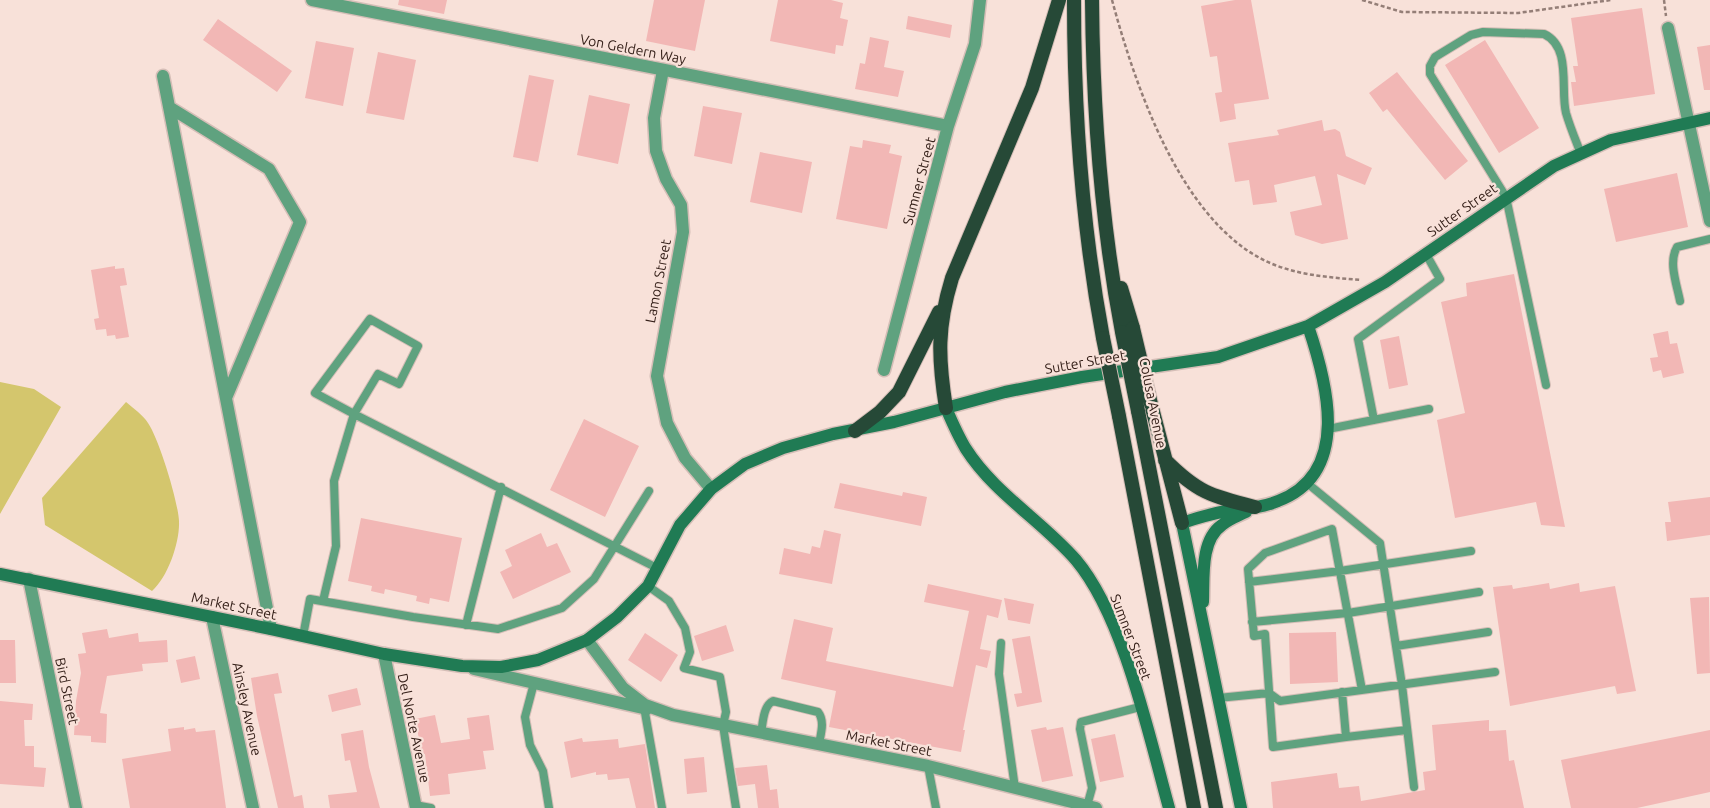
<svg xmlns="http://www.w3.org/2000/svg" width="1710" height="808" viewBox="0 0 1710 808" font-family="Ubuntu,sans-serif">
<rect width="100%" height="100%" fill="#f8e1d9"/>
<path fill="#d4c66d" d="M0,382l34,7 27,18 -61,107z
M126,402c7,6 17,13 22,21 11,16 30,78 31,98 1,21 -11,56 -27,70l-107,-66 -3,-27z"/>
<path fill="#f2b7b5" d="M399,0h48l-3,14 -46,-9z
M654,0h51l-10,51 -49,-10z
M778,0h53l12,3 -3,15 8,2 -5,26 -7,-1 -1,9 -65,-13z
M1235,0h16l18,99 -35,5 2,15 -16,3 -5,-29 7,-1 -5,-36 -7,1 -9,-51z
M1642,8l13,86 -81,12 -3,-24h5l-3,-16h5l-7,-48z
M908,16l44,9 -2,13 -44,-9z
M218,19l74,52 -15,21 -74,-52z
M870,37l19,4 -5,26 20,4 -6,26 -43,-8 5,-26 5,1z
M1485,40l54,88 -40,25 -54,-88z
M316,41l38,7 -11,58 -38,-8z
M1710,45v45h-6l-7,-43z
M378,52l38,8 -12,60 -38,-7z
M1397,72l71,89 -23,19 -58,-71 -4,3 -14,-19z
M529,75l25,5 -16,82 -25,-5z
M589,95l41,9 -12,60 -41,-9z
M703,106l39,7 -10,51 -38,-8z
M1322,120l2,11 11,-2 5,3 6,24 26,12 -7,17 -28,-11 11,65 -26,5 -27,-9 -5,-23 32,-7 -7,-29 -41,9 3,17 -24,3 -4,-25 -14,2 -7,-39 51,-8 -2,-5z
M863,140l28,5 -2,8 13,3 -15,73 -51,-10 14,-73 12,2z
M760,152l52,10 -10,51 -52,-11z
M1677,173l11,54 -72,15 -12,-53z
M115,266v3l9,-1 3,17 -7,1 9,51 -13,2 -1,-4 -8,1 -1,-7 -10,1 -2,-11 5,-1 -8,-48z
M1514,274l51,253 -24,-2 -5,-23 -81,16 -18,-98 28,-7 -24,-111 26,-6 -1,-13z
M1668,331l2,13 7,-1 7,30 -21,5 -2,-8 -8,2 -3,-14 8,-1 -5,-23z
M1399,336l9,49 -19,4 -9,-49z
M584,419l55,27 -34,71 -55,-27z
M840,483l62,13 1,-4 24,5 -6,29 -87,-18z
M1710,497v38l-43,6 -2,-19h6l-3,-20z
M361,518l101,20 -13,64 -19,-4 -1,6 -13,-3 1,-5 -32,-7 -1,5 -13,-3 1,-5 -24,-5z
M824,530l17,4 -9,50 -53,-10 5,-26 26,6 2,-8 8,2z
M541,533l6,14 10,-4 14,29 -58,27 -13,-27 12,-6 -7,-16z
M1549,583l1,6 29,-6 1,9 35,-6 21,105 -19,3 -2,-8 -105,20 -17,-119 19,-2 1,4z
M928,584l74,16 -4,18 -11,-3 -7,34 11,2 -4,17 -11,-3 -13,65h2l-4,22 -132,-25 7,-36 -55,-12 13,-60 39,9 -7,33 127,26 16,-76 -45,-9z
M1709,597l1,76 -13,1 -7,-76z
M1004,598l30,6 -4,20 -22,-4z
M726,625l8,26 -32,10 -8,-25z
M107,629l2,9 29,-5 1,9 28,-2 1,22 -26,2 1,7 -36,5 -7,37 7,1 -1,29 -15,-1v-6l-17,-1 2,-34 5,-28 -3,-19 8,-1 -4,-20z
M1336,632l2,50 -48,2 -1,-51z
M645,633l33,22 -17,27 -33,-22z
M1030,636l12,66 -25,5 -3,-13 8,-1 -10,-54z
M0,640h15l1,43h-16z
M195,656l5,23 -19,4 -5,-23z
M278,673l4,20 -8,1 20,103 8,-2 2,13h-26l-21,-92 -6,-38z
M357,688l4,17 -29,7 -4,-17z
M0,701l33,3 -1,16h-8l1,26h9v21l12,1 -2,19 -44,-3z
M435,715l6,28 29,-4 -3,-21 22,-3 5,35 -11,1 3,18 -38,5 2,20 -20,2 -5,-42h-3l-7,-35z
M1489,720v11l17,-1 3,31 5,-1 10,48h-251l-2,-26 66,-9 2,15 20,-2 2,15 64,-11 -2,-18 13,-2 -4,-45z
M184,727v3l11,-2 1,4 19,-2 11,78h-96l-8,-49 49,-8 -3,-22z
M1046,727l1,3 16,-3 10,49 -31,6 -11,-52z
M363,730l6,37 11,41h-50l-2,-13 29,-3 -7,-32 -5,1 -4,-27z
M1710,730v62l-73,16h-66l-10,-48z
M1115,734l9,43 -24,5 -9,-43z
M582,738l1,4 35,-3 1,9 26,-4 10,64h-19l-7,-30 -21,2 -1,-6 -11,1v-3l-25,6 -7,-36z
M704,757l3,35 -20,2 -3,-35z
M767,765l3,25 7,-1 2,19h-21l-3,-24 -17,2 -3,-18z"/>
<g fill="none" stroke-linecap="round" stroke-linejoin="round">
<g stroke="#d5beb7" stroke-width="10">
<path id="service" d="M1680,301c-3,-16 -12,-39 -3,-54l33,-8
M370,319l48,27 -19,38 -21,-10 -24,40 -39,-21z
M1546,385l-40,-188 -76,-123v-8l5,-9 36,-22 12,-3 61,2c28,13 16,56 22,79 4,14 10,28 15,41
M1374,420l-16,-81 82,-60 -14,-25
M1328,429l101,-20
M1307,483l73,60 22,142 12,102
M1249,582l91,-11 131,-20
M648,586l21,15 16,27 5,24 -6,16 36,9 6,35 -3,13 3,20 10,63
M323,601l13,-55 -2,-65 20,-67 303,154
M1252,622l96,-9 131,-21
M466,625l35,-138
M303,636l7,-37 103,18 85,12 64,-21 32,-29 55,-88
M1001,643l-2,31 16,114
M1396,646l92,-14
M534,683l-9,34 5,28 13,26 6,37
M1342,692l4,45 -73,10 -8,-113 -11,2 -6,-67 17,-16 67,-24 30,161
M1218,698l51,-5 11,8 215,-29
M644,707l18,101
M761,733c2,-10 2,-27 12,-32l45,11c7,9 3,21 1,32
M1346,737l61,-7
M928,766l8,42
M415,805l16,3
M1087,806l5,-18 -12,-59 1,-7 59,-15"/>
</g>
<g stroke="#d5beb7" stroke-width="15">
<path id="minor" d="M312,0l636,126
M1668,28l42,193
M663,70l-9,48 2,33 10,28 15,26 2,27 -26,144 10,47 18,35 26,31
M163,76l108,553
M169,107l100,62 31,53 -74,176
M884,370l64,-244 27,-82 5,-44
M29,579l47,229
M212,617l41,191
M587,640l36,48 22,17 28,10 255,51 168,42
M384,654l32,154
M474,669l173,40"/>
</g>
<g stroke="#d5beb7" stroke-width="15">
<path id="secondary" d="M946,408c6,14 12,28 20,41 28,44 76,72 110,111 48,57 73,176 93,248
M0,574l271,55 113,25 78,12 39,1 37,-7 49,-20 30,-23 31,-31 32,-61 31,-36 34,-25 38,-16 50,-14 61,-12 111,-30 77,-15 136,-20 90,-31 77,-44 169,-116 57,-26 99,-22
M1203,602c1,-24 -3,-62 19,-77 7,-6 16,-9 24,-13
M1241,808l-59,-285c14,-5 29,-9 44,-12 17,-2 36,-3 52,-10 74,-28 49,-119 30,-175"/>
</g>
<g stroke="#d5beb7" stroke-width="16">
<path id="trunk" d="M1074,0c0,114 8,226 29,338
M1092,0c1,112 9,222 30,332
M1121,288l12,40
M1151,404l31,119
M946,408c-8,-50 -9,-81 6,-130l80,-190 27,-88
M1138,411l78,397
M1119,416l75,392
M855,431l25,-19 19,-20 40,-80
M1165,460c33,33 46,36 90,47"/>
</g>
<path stroke="#947e77" stroke-width="2.5" stroke-dasharray="4 2.5" stroke-linecap="butt" d="M1112,0c23,85 66,212 146,257 32,18 68,20 103,23
M1362,0l40,12 116,1 93,-13
M1664,0l2,16"/>
<use href="#service" stroke="#5fa27f" stroke-width="8"/>
<use href="#minor" stroke="#5fa27f" stroke-width="12"/>
<use href="#secondary" stroke="#207b54" stroke-width="12"/>
<use href="#trunk" stroke="#264937" stroke-width="14"/>
<g stroke="#d5beb7" stroke-width="16" stroke-linecap="butt">
<path id="trunk-bridge" d="M1133,328l18,76
M1122,332l16,79
M1103,338l16,78"/>
</g>
<use href="#trunk-bridge" stroke="#264937" stroke-width="14"/>
</g>
<g text-anchor="middle" dominant-baseline="central" stroke-width="4.5" stroke-linejoin="round" paint-order="stroke">
<g font-size="14" fill="#36211a" stroke="#f8e1d9">
<text transform="translate(633 49) rotate(11)">Von Geldern Way</text>
<text transform="translate(919 181) rotate(-75)">Sumner Street</text>
<text transform="translate(1462 210) rotate(-35)">Sutter Street</text>
<text transform="translate(658 281) rotate(-79)">Lamon Street</text>
<text transform="translate(1085 362) rotate(-10)">Sutter Street</text>
<text transform="translate(1153 403) rotate(79)">Colusa Avenue</text>
<text transform="translate(234 606) rotate(12)">Market Street</text>
<text transform="translate(1131 637) rotate(69)">Sumner Street</text>
<text transform="translate(67 691) rotate(78)">Bird Street</text>
<text transform="translate(247 709) rotate(78)">Ainsley Avenue</text>
<text transform="translate(414 728) rotate(78)">Del Norte Avenue</text>
<text transform="translate(889 743) rotate(11)">Market Street</text>
</g>
</g>
</svg>
